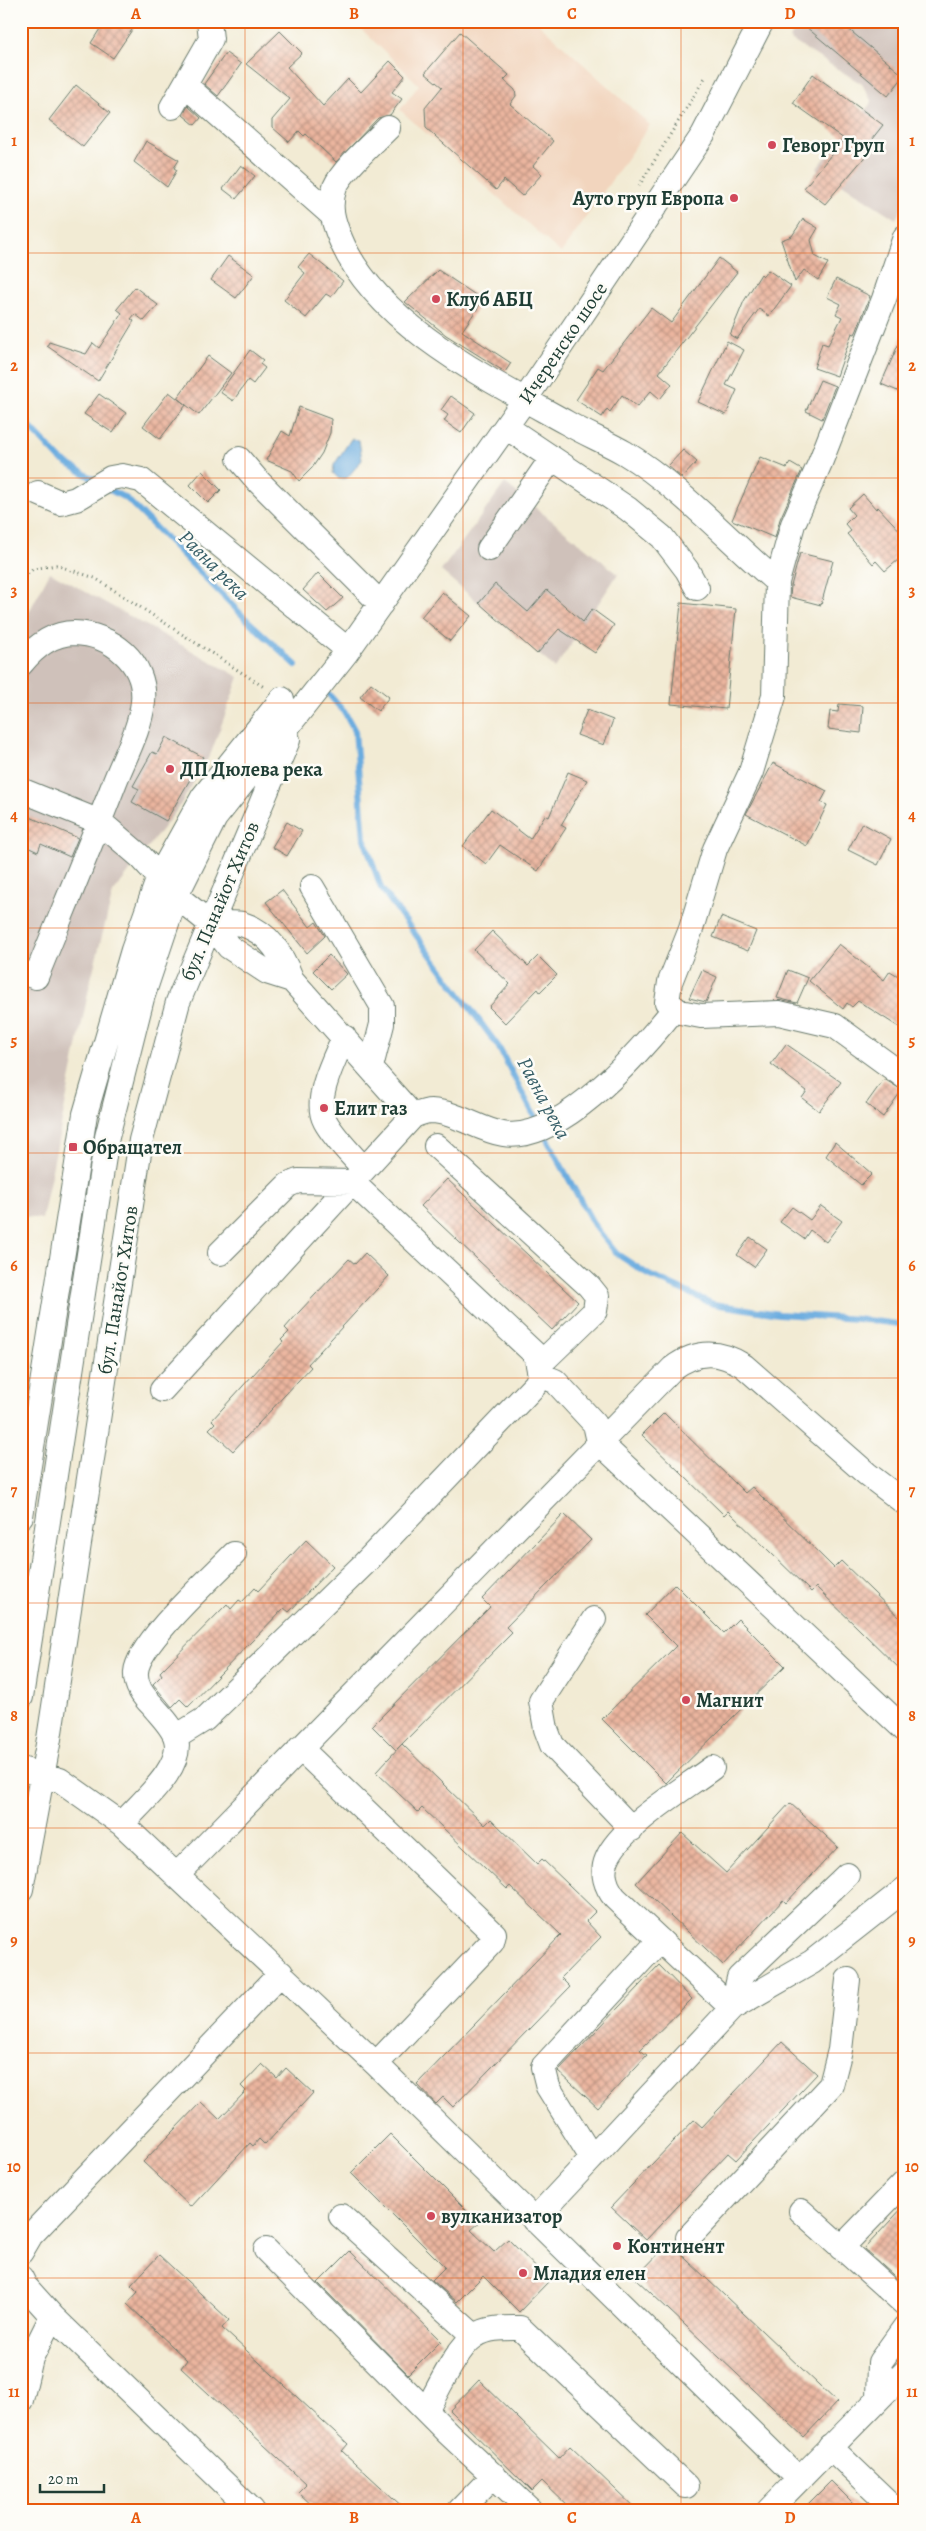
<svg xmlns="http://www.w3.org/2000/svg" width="926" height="2531" viewBox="0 0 926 2531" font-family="Alegreya,serif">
<defs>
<pattern id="building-cross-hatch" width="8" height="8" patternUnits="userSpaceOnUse" patternTransform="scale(1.25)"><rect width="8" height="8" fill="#ebb59f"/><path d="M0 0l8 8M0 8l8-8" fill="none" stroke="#be9482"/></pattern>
</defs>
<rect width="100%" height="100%" fill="#fdfcf7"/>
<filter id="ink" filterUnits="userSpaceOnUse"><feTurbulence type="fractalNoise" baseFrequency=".02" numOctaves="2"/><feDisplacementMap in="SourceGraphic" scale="10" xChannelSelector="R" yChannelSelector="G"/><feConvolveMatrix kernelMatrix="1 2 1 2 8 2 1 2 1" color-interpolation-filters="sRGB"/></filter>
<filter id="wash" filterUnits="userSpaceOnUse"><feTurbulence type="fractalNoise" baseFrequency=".0096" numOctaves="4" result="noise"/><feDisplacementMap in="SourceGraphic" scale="20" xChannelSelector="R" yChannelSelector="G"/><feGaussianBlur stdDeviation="1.12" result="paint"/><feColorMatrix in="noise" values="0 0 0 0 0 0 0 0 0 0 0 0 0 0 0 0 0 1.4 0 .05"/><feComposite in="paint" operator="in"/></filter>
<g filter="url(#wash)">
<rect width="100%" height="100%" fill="#f2ebd4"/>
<path fill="#f2d5be" d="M353,21h183l114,104 -89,128 -161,-143 19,-25z"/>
<path fill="#cfc1ba" d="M802,21h103v181l-9,17 -79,-51 55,-66 -10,-18 -73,-45z
M505,483l113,91 -63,94 -114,-97z
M50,572l189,105 -28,76 -32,54 -66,86 -23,90 -48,236 -21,-3v-589z"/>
<path fill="#6bacdf" stroke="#45748a" d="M351,439l8,1 3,20 -15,18 -8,1 -6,-6 1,-8z"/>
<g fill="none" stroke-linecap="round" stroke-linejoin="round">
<path stroke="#6bacdf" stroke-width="6" d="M21,405l9,22 30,32 35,21
M108,489l19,10 117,118 52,48
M326,691l19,22 10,18 9,107 17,50 117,158 40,77
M543,1132l51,93 23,29 32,21 64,29 66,10 79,5 47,6"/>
</g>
<g id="blocks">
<path fill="url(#building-cross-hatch)" d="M105,21h33l-25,37 -22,-15z
M799,21h40l65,55 -16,20z
M280,31l22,22 -15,14 36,39 25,-27 13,13 29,-31 15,15 -13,16 10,7 -12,16 -12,3 -42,44 -30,-28 -2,2 -5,-5 -10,11 -17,-15v-7l18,-21 -44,-35z
M460,32l49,43 -5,5 11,10 1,6 -6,8 43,37 -20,25 9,8 -20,22 -18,-16 -8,10 -70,-62 -1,-20 17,-21 -17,-14z
M226,53l15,11 -23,32 -14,-12z
M813,74l70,51 -15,19 6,2 -49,58 -21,-16 40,-49 -51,-36z
M76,85l34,28 -27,34 -34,-27z
M188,106l13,12 -6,7 -12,-10z
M146,141l33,19 -5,8 3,2 -10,17 -33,-25z
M241,165l14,11 -19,23 -13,-10z
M803,219l15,9 -7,12 4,16 13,7 -10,17 -14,-10 -9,12 -14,-42 11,-4z
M309,254l34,27 -12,16 -5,-3 -20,24 -22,-18 21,-27 -7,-6z
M228,256l26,19 -18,23 -25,-18z
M719,258l18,14 -78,101 13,11 -12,15 -9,-8 -14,16 -15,-12 -12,17 -3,-3 -5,8 -26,-17 22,-33 5,3 48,-62 20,15z
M438,270l45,30 -21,31 49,32 -6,9 -59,-37 -41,-33z
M768,270l23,16 -22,30 -10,-7 -22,30 -7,-4 14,-34 17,-27 2,2z
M836,279l34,17 -13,34 -2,4 -3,-1 -15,43 -23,-8 8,-25 6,2 14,-28 -6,-3 5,-10 -14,-7z
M135,287l23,18 -14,16 -9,-7 -4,5 3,2 -36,60 -51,-35 2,-4 37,12 7,-11 6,5 23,-35 -5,-4z
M905,329v51l-5,12 -19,-8z
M727,341l17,9 -18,35 11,5 -11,25 -28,-13z
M250,350l13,10 -3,4 5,4 -12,16 -5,-4 -15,21 -13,-9z
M208,356l23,17 -32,42 -22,-17z
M820,380l15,6 -13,33 -16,-8z
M169,392l17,13 -26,34 -17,-13z
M99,394l27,19 -13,20 -29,-19z
M451,396l24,17 -14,20 -17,-12 4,-6 -7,-5z
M299,407l32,12 -1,14 -8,20 -10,15 -13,13 -7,-10 -26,-11 16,-29 8,5z
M683,450l14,12 -15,16 -14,-12z
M760,457l27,11 3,-5 12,7 -22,49 -5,19 -43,-18z
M202,471l19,19 -13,13 -18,-18z
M863,494l13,15 2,-2 27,29v18l-20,17 -9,-10 -3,3 -26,-30 4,-3 -6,-7 9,-9 -6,-7z
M800,553l33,8 -12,44 -31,-8 1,-11z
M318,573l25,25 -16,14 -24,-22z
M495,584l33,28 19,-22 36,32 9,-13 22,16 -19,28 -36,-24 -22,25 -58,-51z
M442,592l29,24 -21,25 -29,-24z
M681,603l55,6 -10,100 -55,-5z
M371,683l18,14 -11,14 -18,-14z
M839,704l24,2 -2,27 -33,-4 2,-18 8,1z
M587,710l26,10 -9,25 -27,-10z
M166,737l37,20 -37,64 -34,-19 7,-13 -6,-3 19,-34 5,2z
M773,763l54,28 -6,11 6,3 -20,41 -61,-32z
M568,772l19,8 -26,45 5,3 -28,43 -38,-26 -14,19 -23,-18 28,-37 39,30 15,-24 4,2z
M21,813l57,25 -8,19 -29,-13 -3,8 -17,-8z
M287,822l15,9 -15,25 -15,-9z
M862,823l29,16 -13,26 -30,-15z
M282,890l28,37 6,-5 9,14 -18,17 -41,-51z
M721,917l35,14 -8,20 -35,-14z
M492,931l36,35 10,-10 19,19 -17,17 -2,-3 -33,34 -16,-16 21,-23 -36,-34z
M839,944l45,36 6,-9 15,9v51l-47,-30 -6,6 -5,-4 -4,6 -34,-28z
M329,955l18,19 -16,15 -18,-18z
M702,970l15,7 -11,25 -17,-4z
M788,970l20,8 -11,25 -20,-5z
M786,1044l55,38 -22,29 -17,-13 5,-7 -36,-27z
M884,1079l18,11 -19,27 -17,-13z
M835,1142l37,32 -11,11 -35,-29z
M447,1179l131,123 -26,28 -131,-124z
M821,1206l21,15 -16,21 -16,-12 -6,9 -24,-17 12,-15 18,13z
M750,1237l17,12 -13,18 -17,-12z
M365,1253l24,23 -81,88 3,3 -78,84 -24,-22 6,-6 -3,-3 71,-78 -2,-2 8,-8 -4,-4 14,-16 50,-53 6,5z
M664,1413l81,80 7,-6 82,81 7,-7 64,62v51l-89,-87 -5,5 -83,-81 -4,4 -82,-80z
M564,1514l27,26 -85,87 6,6 -116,117 -24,-24 118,-119 -8,-8z
M306,1540l27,26 -44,46 -5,-4 -96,99 -8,-8 -8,8 -19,-23 9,-9 -2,-3 67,-68 4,5 8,-9 3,2 13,-14 3,3z
M675,1584l49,49 14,-14 47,47 -119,117 -64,-64 74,-73 -31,-31z
M402,1744l83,81 6,-6 46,45 5,-5 54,52 -10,10 15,16 -40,41 9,9 -117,120 -10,-10 -7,7 -19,-20 144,-149 -51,-49 -3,3 -85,-81 -4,4 -42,-40z
M790,1803l48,44 -52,56 -3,-3 -60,65 -87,-82 46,-50 44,40z
M659,1965l33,34 -52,51 7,5 -49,53 -40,-37z
M782,2042l35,32 -81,86 -8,-7 -82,87 -35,-33 83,-87 8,7z
M262,2064l15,14 9,-10 27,25 -48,52 -6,-6 -6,7 -3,-3 -59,64 -48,-45 58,-60 18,17 27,-28 -5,-5z
M390,2134l89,89 -8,7 23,22 14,-13 41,42 -30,31 -36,-36 -26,26 -25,-22 13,-13 -94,-94z
M905,2205v74l-3,4 -38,-34z
M669,2243l168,159 -33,35 -169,-159z
M350,2251l91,90 -33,33 -90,-91z
M159,2255l70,65 -7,8 126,116 -6,7 64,59h-89l-19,-18 8,-8 -125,-116 6,-8 -60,-56 11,-12 -7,-7z
M479,2380l80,78 11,-12 67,64h-65l-30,-29 -10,10 -82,-81z
M831,2481l29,29h-58z"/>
</g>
</g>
<g filter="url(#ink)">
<use href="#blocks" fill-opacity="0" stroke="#697a6c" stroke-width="1"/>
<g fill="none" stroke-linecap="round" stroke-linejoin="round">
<g stroke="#697a6c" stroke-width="26">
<path id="minor" d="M186,86l145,128
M172,107l39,-68 -2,-18
M388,128c-15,15 -45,41 -53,59 -7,19 -2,34 5,51 35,86 150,142 227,185 19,11 39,19 58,30 53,32 104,88 152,129l16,-58 27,-61 64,-164 21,-62
M506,427l122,82 34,28 25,33 10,18
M239,459l18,21 124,124
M38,493l23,10 15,-4 35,-21 11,-2 19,4 207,170
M489,549l63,-91
M777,582l-3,114 -23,76 -36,77 -24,80 -21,53 -3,20 13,10 21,4 78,-3 56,13 70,51
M21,664c13,-16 31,-31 53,-31 37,1 73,29 69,69 -3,28 -19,56 -29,82 -25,65 -52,129 -78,193l-15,-5
M21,790l79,32 41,35 35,39 35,28 18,23 38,25 25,8
M312,887l70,119v18l-11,43
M344,1037c-9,21 -31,62 -19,84 9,17 26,33 39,48
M413,1116c5,-2 13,-5 18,-5 25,1 48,19 72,23 58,10 139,-85 172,-126
M436,1146l153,140 8,10 -2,15 -56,54
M540,1375l15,6 40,43 4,18 306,288
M162,1390l251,-274 -121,-136c-10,-25 -22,-47 -50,-56 -9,-2 -22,0 -31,0
M21,1516l64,-402 48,-164 26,-73 44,-80 79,-98
M594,1619l-53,82 5,28 6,16 80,84
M21,1697l86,-560 35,-139 34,-102 39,-78 131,-165 180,-255 177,-263 59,-114
M176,1737l29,-18 158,-154 173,-181 4,-9 -4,-20 -184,-173 -54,-1 -10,4 -68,68
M300,1748l194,186 -2,8 -116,122
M712,1768c-28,21 -92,59 -105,91 -6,14 -1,28 8,39l117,110 7,-30 108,-103
M21,1769l39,11 62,44 254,240 423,415
M122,1824c18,-21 62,-56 54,-85 -3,-12 -16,-24 -24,-34 -9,-9 -17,-19 -16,-33 2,-29 76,-95 98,-118
M177,1875l496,-507c24,-18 46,-18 71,-2l123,108 38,29
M21,1889l28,-150 92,-599 37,-138 110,-262
M592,2158l-44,-71 -5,-20 117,-127
M801,2211l104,93
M341,2216l133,120
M534,2220l198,-212 80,-46 93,-73
M688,2238l143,-153 9,-35 8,-70
M841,2248l64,-66
M266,2250l182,183 82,77
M21,2252l10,-17 250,-262
M21,2278l4,8 27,30 200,194
M879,2398l1,-36 25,-35
M21,2400l10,-42 21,-42
M426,2411c11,-19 31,-64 49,-75 13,-9 30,-8 45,-8l166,158
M830,2447l66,63
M460,2510l34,-35
M769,2510l136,-138"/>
</g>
<path stroke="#697a6c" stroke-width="3" stroke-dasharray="1 4" stroke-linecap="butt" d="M639,186l67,-110
M21,581l12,-12 23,-4 39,13 169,109"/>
<use href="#minor" stroke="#fff" stroke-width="24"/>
</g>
</g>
<path fill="none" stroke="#e8590c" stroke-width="1" stroke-opacity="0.55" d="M245,21v2489M463,21v2489M681,21v2489M21,253h884M21,478h884M21,703h884M21,928h884M21,1153h884M21,1378h884M21,1603h884M21,1828h884M21,2053h884M21,2278h884"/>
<g fill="#d1495b" stroke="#fdfcf7" stroke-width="2">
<circle cx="772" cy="145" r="5"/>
<circle cx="734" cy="198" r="5"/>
<circle cx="436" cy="299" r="5"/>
<circle cx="170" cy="769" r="5"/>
<circle cx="324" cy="1108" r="5"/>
<rect x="68" y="1142" width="10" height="10" rx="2.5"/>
<circle cx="686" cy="1700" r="5"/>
<circle cx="431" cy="2216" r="5"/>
<circle cx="617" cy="2246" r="5"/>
<circle cx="523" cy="2273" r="5"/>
</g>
<g text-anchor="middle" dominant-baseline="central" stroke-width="5" stroke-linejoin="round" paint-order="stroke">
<g font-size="20" font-weight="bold" fill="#1f3d34" stroke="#fdfcf7" text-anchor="start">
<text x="782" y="145">Геворг Груп</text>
<text x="724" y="198" text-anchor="end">Ауто груп Европа</text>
<text x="446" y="299">Клуб АБЦ</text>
<text x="180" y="769">ДП Дюлева река</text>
<text x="334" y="1108">Елит газ</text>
<text x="83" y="1147">Обращател</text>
<text x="696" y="1700">Магнит</text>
<text x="441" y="2216">вулканизатор</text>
<text x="627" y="2246">Континент</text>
<text x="533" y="2273">Младия елен</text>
</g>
<g font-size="20" fill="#1f3d34" stroke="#fdfcf7">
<text transform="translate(563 343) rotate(-56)">Ичеренско шосе</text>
<text transform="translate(220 901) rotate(-67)">бул. Панайот Хитов</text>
<text transform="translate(118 1290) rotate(-81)">бул. Панайот Хитов</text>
</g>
<g font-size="21" font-style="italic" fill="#365e67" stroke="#fdfcf7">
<text transform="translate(214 565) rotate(45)">Равна река</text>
<text transform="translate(544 1098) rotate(62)">Равна река</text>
</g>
</g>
<rect width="926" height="2531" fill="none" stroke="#fdfcf7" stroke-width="55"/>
<path d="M40 2484v8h64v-8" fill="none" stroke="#1f3d34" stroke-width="2.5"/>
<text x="48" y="2484" font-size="15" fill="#1f3d34" stroke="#fdfcf7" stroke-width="4" paint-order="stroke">20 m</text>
<rect x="28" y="28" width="870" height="2476" fill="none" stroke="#e8590c" stroke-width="2"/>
<g font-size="16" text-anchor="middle" font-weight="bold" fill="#e8590c">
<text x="136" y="19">A</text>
<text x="354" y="19">B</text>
<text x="572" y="19">C</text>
<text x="790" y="19">D</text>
<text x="14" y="146">1</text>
<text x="912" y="146">1</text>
<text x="14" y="371">2</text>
<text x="912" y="371">2</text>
<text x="14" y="596">3</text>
<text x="912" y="596">3</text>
<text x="14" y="821">4</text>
<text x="912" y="821">4</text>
<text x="14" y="1046">5</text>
<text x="912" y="1046">5</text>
<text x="14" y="1271">6</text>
<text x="912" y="1271">6</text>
<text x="14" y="1496">7</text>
<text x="912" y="1496">7</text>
<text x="14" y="1721">8</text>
<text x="912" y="1721">8</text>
<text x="14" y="1946">9</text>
<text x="912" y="1946">9</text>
<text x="14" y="2172">10</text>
<text x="912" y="2172">10</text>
<text x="14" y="2397">11</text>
<text x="912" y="2397">11</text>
<text x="136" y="2523">A</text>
<text x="354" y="2523">B</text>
<text x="572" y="2523">C</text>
<text x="790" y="2523">D</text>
</g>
</svg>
